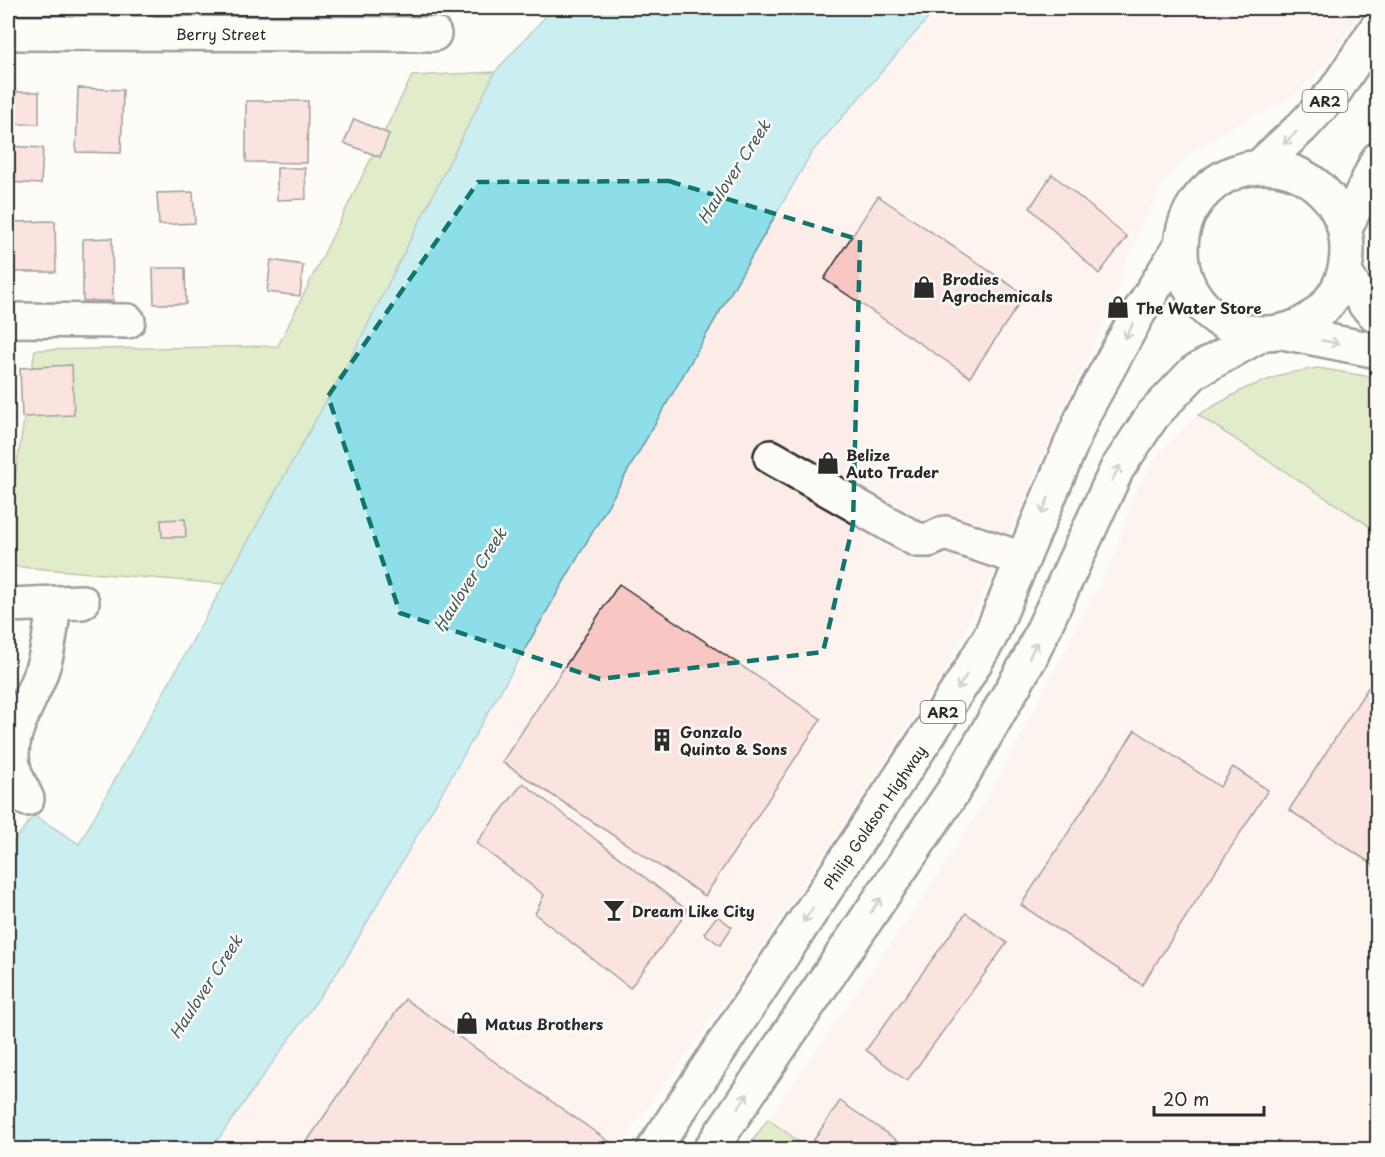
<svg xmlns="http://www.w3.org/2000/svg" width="1385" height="1157" viewBox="0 0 1385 1157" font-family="'Playpen Sans',sans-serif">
<rect width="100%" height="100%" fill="#fdfcf7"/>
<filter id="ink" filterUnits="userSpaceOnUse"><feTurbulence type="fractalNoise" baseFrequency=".0167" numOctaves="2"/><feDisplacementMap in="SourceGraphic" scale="12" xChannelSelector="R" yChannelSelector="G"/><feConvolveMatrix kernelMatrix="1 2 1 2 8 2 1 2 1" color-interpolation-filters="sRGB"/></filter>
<g filter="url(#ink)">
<path fill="#fcece7" d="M937,8h426l-37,56 -35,34 -55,26 -46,30 -23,23 -25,47 -38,99 -44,93 -61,144 -54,110 -205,310 -122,169 -407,1 132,-186 469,-812z
M1198,415l179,116v618l-568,1 -41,-31 165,-236 62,-98 120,-231 21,-65 22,-36z"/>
<path fill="#bfdb92" stroke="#75835e" stroke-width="1.5" d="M495,72l-138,274 -133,238 -216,-18v-44l27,-172 243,-4 134,-270z
M1318,368l59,10v153l-179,-116 46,-26 40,-15z
M768,1119l41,30 -63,1z"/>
<path fill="#8edee9" stroke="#66969d" stroke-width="1.5" d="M553,8h384l-125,144 -469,812 -132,185h-203v-300l26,-34 45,29 278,-498 138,-274z"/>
<path fill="#f8c7c3" stroke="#2b2b2b" stroke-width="1.5" d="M306,8h36v2h-36z
M1157,8h18l-6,8z
M78,88l45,2 -2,63 -45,-1z
M10,92h29v32h-29z
M246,101h62l-1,62 -61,-1z
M354,119l35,15 -9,23 -36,-14z
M8,146l35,2 -2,36 -33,-2z
M277,168h28l1,31 -29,1z
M1052,174l75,63 -28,37 -69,-66z
M193,192l2,31 -36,2 -2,-32z
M878,196l147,99 -55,82 -146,-98z
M55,221l1,51h-43l-1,-50z
M112,238l1,63h-30v-62z
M271,260l32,5 -3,31 -33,-4z
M153,268h32l1,36h-32z
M72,365l2,50 -52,2 -2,-49z
M185,519l1,18h-24l-1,-17z
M619,584l202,135 -116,177 -203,-134z
M1378,672v196l-89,-58z
M1135,730l85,57 13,-20 35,23 -126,195 -121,-80z
M523,783l165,128 -58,77 -95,-74 9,-19 -68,-52z
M966,913l41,30 -100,138 -41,-31z
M717,916l15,11 -12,18 -16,-12z
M405,999l206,144 -4,7h-306z
M840,1101l71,49h-104z"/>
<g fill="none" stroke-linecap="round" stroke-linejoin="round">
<g stroke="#2b2b2b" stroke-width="38">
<path id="minor" d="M8,33l426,1
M1345,273l20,31 13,13
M8,320l120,1
M1283,332l95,19
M771,457l146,83h12l16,-7 77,26
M8,605l74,-3
M27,799c-4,-9 -9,-17 -12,-26 -12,-35 15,-69 26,-101 8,-22 10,-45 13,-68"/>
</g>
<g stroke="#2b2b2b" stroke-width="38">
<path id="major" d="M1260,166l42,-39 33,-36 43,-65
M1181 250a83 83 0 1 1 166 0a83 83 0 1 1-166 0Z
M1345,229l33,-70
M653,1150l311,-469 26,-44 95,-226 53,-97 43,-69
M710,1150l244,-360 76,-132 87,-189 36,-54 41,-43 66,-37"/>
</g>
<use href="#minor" stroke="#fdfcf7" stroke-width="33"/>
<use href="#major" stroke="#fdfcf7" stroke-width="33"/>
</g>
<defs><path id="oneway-shaft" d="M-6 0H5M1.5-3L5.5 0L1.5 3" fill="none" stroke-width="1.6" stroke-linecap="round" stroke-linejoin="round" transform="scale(1.5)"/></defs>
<g stroke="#9e9e9b">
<use href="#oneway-shaft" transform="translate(1290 138) rotate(137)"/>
<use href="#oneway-shaft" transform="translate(1129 331) rotate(119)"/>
<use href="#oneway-shaft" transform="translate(1330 342) rotate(11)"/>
<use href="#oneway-shaft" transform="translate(1116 473) rotate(-62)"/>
<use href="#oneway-shaft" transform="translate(1045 506) rotate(113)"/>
<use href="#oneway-shaft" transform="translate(1033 650) rotate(-64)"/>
<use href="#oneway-shaft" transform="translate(962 682) rotate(122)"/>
<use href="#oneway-shaft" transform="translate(876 905) rotate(-56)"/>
<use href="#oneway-shaft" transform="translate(808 915) rotate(124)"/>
<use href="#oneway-shaft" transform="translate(743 1101) rotate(-56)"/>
</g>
</g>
<path d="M0 0H1385V1157H0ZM669,181l191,59 -7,285 -30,127 -223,27 -200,-66 -72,-217 150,-214z" fill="#fdfcf7" fill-opacity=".55" fill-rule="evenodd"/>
<path fill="none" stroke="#0f766e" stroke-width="4.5" stroke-dasharray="12 8" stroke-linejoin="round" d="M669,181l191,59 -7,285 -30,127 -223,27 -200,-66 -72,-217 150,-214z"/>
<defs>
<g id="shop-bare" transform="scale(1.8)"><path d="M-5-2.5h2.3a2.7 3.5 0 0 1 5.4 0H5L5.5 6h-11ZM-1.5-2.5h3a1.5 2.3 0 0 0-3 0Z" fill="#2b2b2b" stroke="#fdfcf7" stroke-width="2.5" paint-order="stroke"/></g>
<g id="building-bare" transform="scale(1.8)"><path d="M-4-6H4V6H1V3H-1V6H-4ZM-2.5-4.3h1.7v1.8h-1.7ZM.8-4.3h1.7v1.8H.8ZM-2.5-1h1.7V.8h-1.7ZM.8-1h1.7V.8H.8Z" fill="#2b2b2b" stroke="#fdfcf7" stroke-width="2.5" paint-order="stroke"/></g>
<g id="bar-bare" transform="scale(1.8)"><path d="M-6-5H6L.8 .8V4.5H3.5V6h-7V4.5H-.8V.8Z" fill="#2b2b2b" stroke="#fdfcf7" stroke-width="2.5" paint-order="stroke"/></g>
</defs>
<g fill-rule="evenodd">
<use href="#shop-bare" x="924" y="287"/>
<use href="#shop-bare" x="1118" y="307"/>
<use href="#shop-bare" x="828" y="463"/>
<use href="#building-bare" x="662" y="740"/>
<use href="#bar-bare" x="614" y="910"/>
<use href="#shop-bare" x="467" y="1023"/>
</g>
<g text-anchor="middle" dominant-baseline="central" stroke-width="5" stroke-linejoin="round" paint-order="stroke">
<g fill="#fdfcf7" stroke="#6a6a68" stroke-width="1.5">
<rect x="1302.5" y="90" width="45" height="22" rx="4.5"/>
<rect x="920.5" y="701" width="45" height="22" rx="4.5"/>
</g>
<g font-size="14" font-weight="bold" fill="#2b2b2b">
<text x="1325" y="101">AR2</text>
<text x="943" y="712">AR2</text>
</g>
<g font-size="15" fill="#2b2b2b" stroke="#fdfcf7">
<text x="221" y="33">Berry Street</text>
<text transform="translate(874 817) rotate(-56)">Philip Goldson Highway</text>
</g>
<g font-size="15" font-weight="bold" fill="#2b2b2b" stroke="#fdfcf7" text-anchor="start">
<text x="942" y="278">Brodies<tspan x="942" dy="17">Agrochemicals</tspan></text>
<text x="1136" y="307">The Water Store</text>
<text x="846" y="454">Belize<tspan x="846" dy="17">Auto Trader</tspan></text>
<text x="680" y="731">Gonzalo<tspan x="680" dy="17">Quinto &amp; Sons</tspan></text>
<text x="632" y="910">Dream Like City</text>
<text x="485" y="1023">Matus Brothers</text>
</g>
<g font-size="16" font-style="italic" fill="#44585a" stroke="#fdfcf7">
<text transform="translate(733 171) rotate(-57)">Haulover Creek</text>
<text transform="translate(469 579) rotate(-57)">Haulover Creek</text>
<text transform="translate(205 986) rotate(-57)">Haulover Creek</text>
</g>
</g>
<rect width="1385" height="1157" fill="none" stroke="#fdfcf7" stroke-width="30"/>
<rect x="15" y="15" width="1355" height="1127" fill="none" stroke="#2b2b2b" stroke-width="2" filter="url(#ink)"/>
<path d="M1154 1106v9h110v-9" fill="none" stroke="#2b2b2b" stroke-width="3"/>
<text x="1163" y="1106" font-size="18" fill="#2b2b2b" stroke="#fdfcf7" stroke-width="4.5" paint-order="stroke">20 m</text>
</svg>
